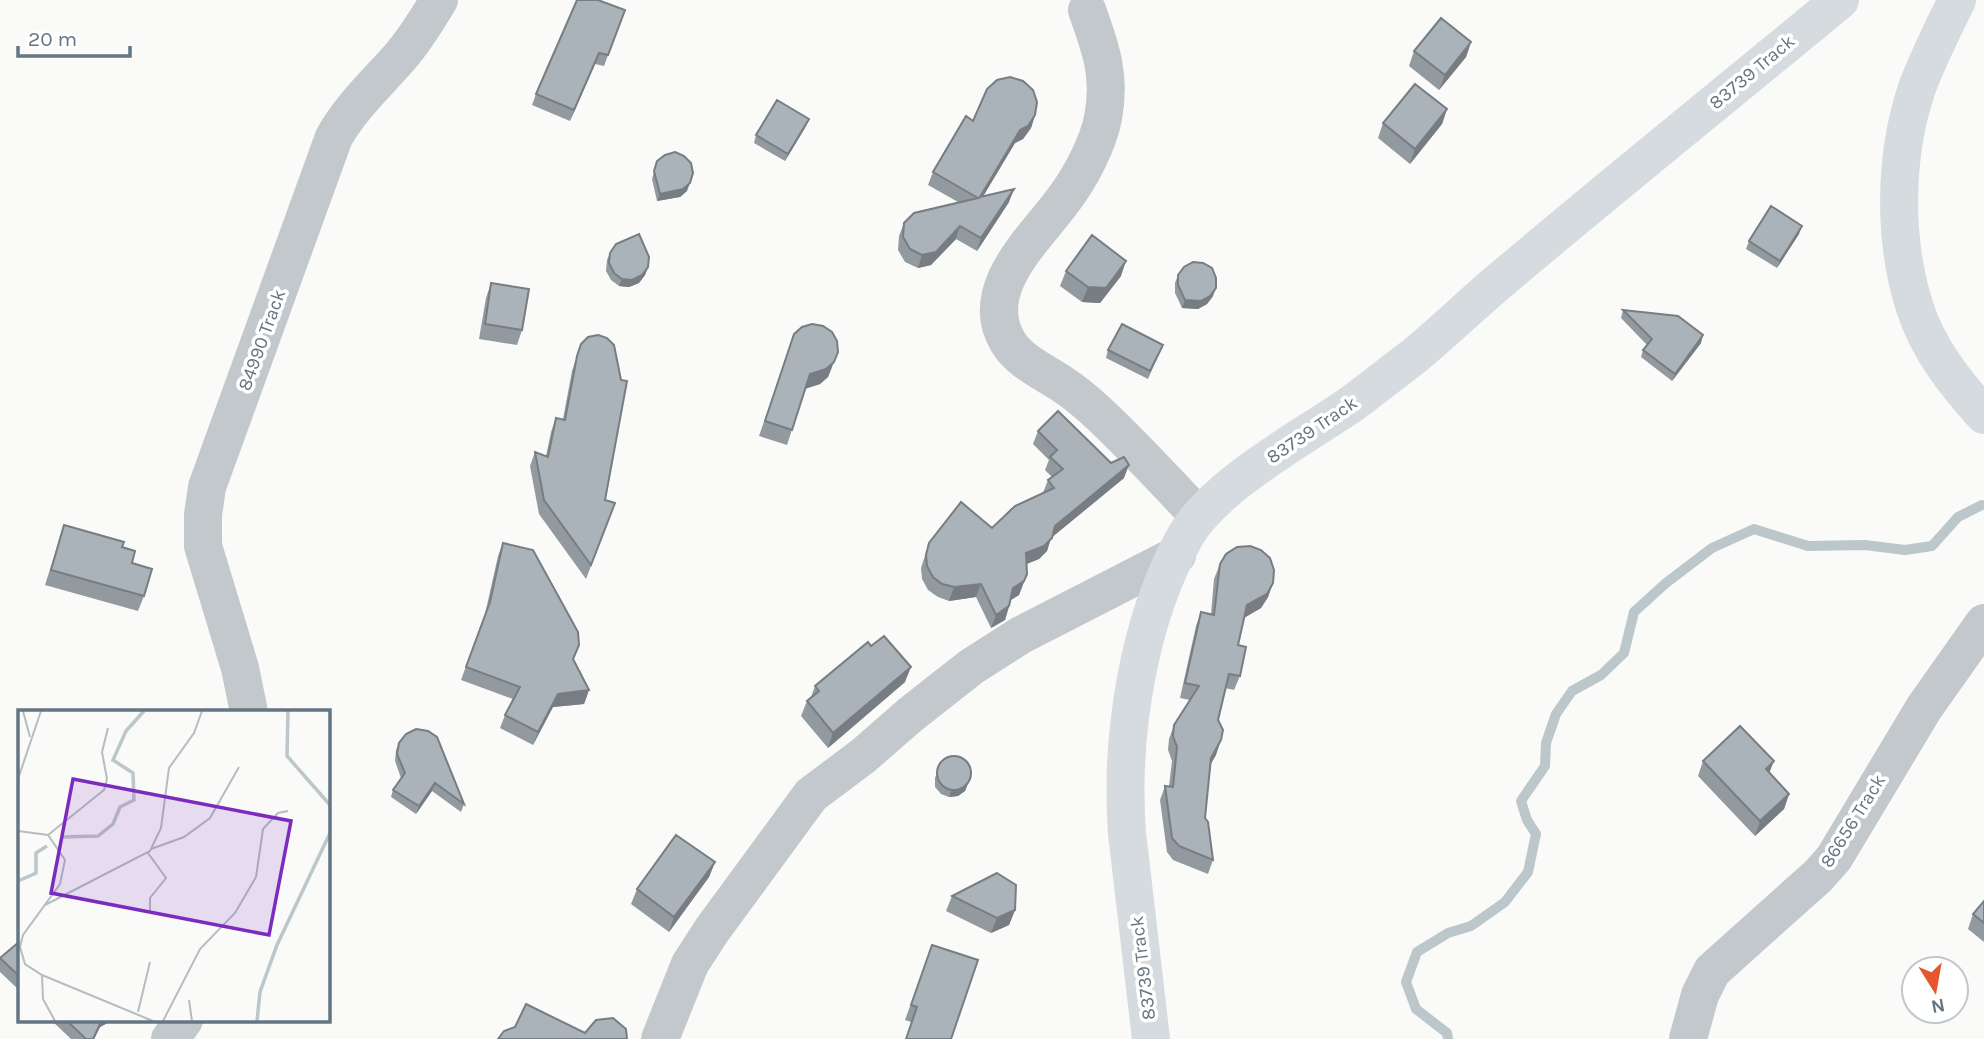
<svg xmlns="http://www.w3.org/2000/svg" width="1984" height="1039" viewBox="0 0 1984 1039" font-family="Karla,sans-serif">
<rect width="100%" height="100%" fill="#fafaf8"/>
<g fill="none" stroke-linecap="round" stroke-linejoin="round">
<path stroke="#bbc7cb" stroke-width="10" d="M1448,1039l-1,-6 -31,-24 -10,-27 11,-30 31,-19 23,-7 34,-24 23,-30 8,-38 -9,-14 -6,-19 24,-35 1,-23 10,-29 16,-23 29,-16 23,-22 10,-41 32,-29 46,-35 42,-19 54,17 57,-1 40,5 27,-4 26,-29 24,-12"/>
<path stroke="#c3c8cc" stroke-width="38" d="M1087,10c14,39 24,66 16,108 -5,26 -23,60 -39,81 -28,39 -88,90 -56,143 11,19 36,30 54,42 11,7 23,17 33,26 36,33 70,71 104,106
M249,712l-9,-44 -37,-122v-31l4,-28 127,-350c17,-30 42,-53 65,-79 15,-17 28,-38 40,-58
M170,1039l14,-19
M660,1039l30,-75 22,-34 99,-135 52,-39 47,-41 61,-48 50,-32 156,-80
M1688,1039l12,-44 12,-24 106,-95 16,-18 90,-150 60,-85"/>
<path stroke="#d6dbdf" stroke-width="38" d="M1957,0c-14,29 -29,58 -40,88 -23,68 -24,152 -2,220 13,41 41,76 69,107
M1151,1039l-24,-206c-7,-96 11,-214 59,-298 30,-51 118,-98 167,-132 20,-15 40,-31 60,-46 33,-27 63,-57 96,-84 109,-92 221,-182 331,-273"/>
</g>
<path fill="#929a9f" d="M625,10l-21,56 -9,-2 -25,57 -38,-16 4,-11z
M1471,42l-5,15 -27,33 -30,-24 5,-15z
M1447,109l-5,15 -32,40 -32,-26 5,-15z
M1035,115l-4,13 -8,11 -8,4 -32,53 26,6 -32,49 -21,-12 -25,26 -13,3 -13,-6 -7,-12 1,-14 5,-13 54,-21 -30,-17 5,-13 40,-51z
M806,126l-21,35 -31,-18 2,-8z
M657,161l30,30 -7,6 -23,4 -5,-22z
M1799,234l-22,34 -31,-19 3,-8z
M610,253l38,14 -3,8 -6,8 -10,4 -10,-1 -8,-6 -5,-9 1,-11z
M1066,271l55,5 -21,27 -18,-1 -22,-16z
M1178,275l35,21 -6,8 -9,5 -16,-1 -7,-15v-10z
M491,283l31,47 -5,15 -38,-6 7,-41z
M1623,310l78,33 -29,38 -31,-24 2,-7 4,-5 -26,-27z
M794,334l38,33 -4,10 -8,7 -15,5 -18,56 -28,-9z
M581,344l24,156 10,3 -29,76 -47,-65 -9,-48 5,-14 11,4 5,-24 5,-14 7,1 9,-48z
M1163,345l-15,34 -42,-21 2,-8z
M1038,431l86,47 -73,60 -4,13 -8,8 -12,5v10l-8,21 -8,5 -6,20 -14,8 -15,-31 -27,4 -11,-4 -10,-7 -6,-11 -1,-11 8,-25 63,-15 51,-35 5,-13 4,-3 -7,-7 4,-10 -16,-16z
M64,525l68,38 12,33 -6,15 -93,-26z
M503,543l70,116 16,31 -5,14 -31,3 -20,38 -33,-17 5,-13 8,-16 -52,-19 24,-66 13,-58z
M1220,564l53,19 -5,14 -7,11 -17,10 -6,27 2,31 -6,14 -9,-2 -7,32 -2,35 -6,10 -5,53 8,42 -5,14 -35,-14 -6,-8 -7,-52 5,-14h4l3,-25 -4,-11 1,-11 5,-14 16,-25 -10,-2 16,-72 5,-14 10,2 3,-35z
M871,646l34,36 -77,66 -27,-32 6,-15 4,-4 4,-11z
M399,743l65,61 -3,8 -29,-21 -16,23 -25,-17 2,-7 8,-12 -6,-17 1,-11z
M1703,761l67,12 19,21 -5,15 -29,27 -57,-60z
M941,762l30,13 -6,16 -7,5 -9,1 -8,-3 -6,-7v-9z
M715,862l-6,15 -40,55 -38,-28 6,-15z
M952,896l63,14 -6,15 -18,8 -45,-22z
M1984,901v41l-16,-13 5,-15z
M19,942v48l-19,-18v-15z
M932,945l46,15 -67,62 -6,-2z
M51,1020h62l-13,7 -6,12h-23z"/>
<path fill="#777d82" d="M1471,42l-5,15 -27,33 6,-15z
M599,53l-4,11 -25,57 4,-11z
M1447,109l-5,15 -32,40 5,-15z
M1035,115l-4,13 -8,11 -8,4 -40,67 5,-13 40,-67z
M809,119l-3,7 -21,35 3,-7z
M690,183l-3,8 -7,6 -23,4 3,-7z
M1014,189l-5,13 -32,49 4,-13z
M960,226l-4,13 -25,26 -13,3 4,-13z
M1802,226l-3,8 -22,34 3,-7z
M1126,261l-5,15 -21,27 -18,-1 6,-15z
M648,267l-3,8 -6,8 -10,4 -10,-1 3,-7z
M1216,288l-3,8 -6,8 -9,5 -16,-1 3,-8z
M1703,335l-2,8 -29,38 3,-7z
M838,352l-10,25 -8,7 -16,5 6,-15z
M1129,465l-5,13 -73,60 -4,13 -8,8 -18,7 5,-13 29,-27z
M1027,574l-8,21 -10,6 4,-13z
M1273,583l-5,14 -7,11 -19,11 5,-14z
M981,584l-5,13 -27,4 5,-14z
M1009,606l-4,14 -14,8 5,-13z
M911,667l-6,15 -77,66 5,-15z
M589,690l-5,14 -31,3 -20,38 5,-13 20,-38z
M1221,740l-5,15 -10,17 5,-14z
M1774,761l-6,15 -2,-7z
M435,783l-3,8 -16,23 3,-8z
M968,783l-3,8 -7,5 -9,1 3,-8z
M1789,794l-5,15 -29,27 5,-15z
M715,862l-6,15 -40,55 5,-15z
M1015,910l-6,15 -18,8 6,-15z
M102,1020h11l-13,7 -6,12h-1z"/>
<path fill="#aab3b9" stroke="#777d82" stroke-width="2" d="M577,0h21l27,10 -17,45 -9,-2 -25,57 -38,-16z
M1441,18l30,24 -26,33 -31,-24z
M1010,77l13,4 10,9 4,12 -2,13 -7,11 -8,4 -40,67 34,-8 -33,49 -21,-12 -24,26 -14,3 -12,-6 -7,-12 1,-14 10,-10 64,-15 -45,-26 33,-56 7,5 14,-32 10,-9z
M1415,84l32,25 -32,40 -32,-26z
M777,100l32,19 -21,35 -32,-19z
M675,152l9,4 7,7 2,10 -3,10 -7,6 -23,5 -6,-23 3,-10 8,-6z
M1771,206l31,20 -22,35 -31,-20z
M639,234l10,23 -1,10 -6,8 -10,5 -10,-1 -8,-6 -5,-10 1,-10 6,-9z
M1092,235l34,26 -20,27 -18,-1 -22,-16z
M1193,262l10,1 9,5 4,10v10l-6,8 -9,5 -16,-1 -7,-15v-10l6,-8z
M491,283l38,6 -7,41 -37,-6z
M1623,310l55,6 25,19 -28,39 -32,-24 9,-11z
M812,324l11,2 9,6 5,9 1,11 -4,10 -8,7 -16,5 -18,56 -27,-9 29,-87 8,-7z
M1122,324l41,21 -13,26 -42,-21z
M598,335l9,3 7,7 7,35 6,1 -22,119 10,3 -24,62 -47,-65 -9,-48 13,5 8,-39 9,2 12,-64 4,-12 7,-7z
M1058,411l53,52 13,-6 5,8 -74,61 -3,12 -8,8 -18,7 1,21 -3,7 -11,7 -4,18 -13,9 -15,-31 -27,3 -12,-3 -9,-7 -6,-11 -1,-11 3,-12 32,-41 31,26 23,-22 39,-18 -6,-8 15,-11 -13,-12 7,-7 -19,-19z
M64,525l60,17 -2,5 13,4 -3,12 20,6 -8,27 -93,-26z
M503,543l30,7 45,82 1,13 -6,14 16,31 -31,4 -20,38 -33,-17 15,-28 -54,-20 24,-65z
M1250,546l11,4 9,8 4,12 -1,13 -6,11 -20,11 -9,40 8,2 -6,29 -11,-2 -11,46 5,10 -2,10 -10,18 -6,60 3,4 5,38 -34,-14 -7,-8 -7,-52 8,1 4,-40 -4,-11 1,-11 25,-39 -14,-3 16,-71 13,3 6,-51 6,-10 11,-7z
M884,636l27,31 -78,66 -26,-32 12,-10 -4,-5 53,-44 3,4z
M1740,726l34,35 -8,8 23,25 -29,27 -57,-60z
M416,729l12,2 9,6 27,67 -29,-21 -16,23 -26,-16 12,-17 -8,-19 2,-11 7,-9z
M937 773a17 17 0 1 1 34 0a17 17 0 1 1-34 0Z
M676,835l39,27 -41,55 -37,-28z
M997,873l19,12 -1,25 -18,8 -45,-22z
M1984,901v22l-11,-9z
M19,942v34l-19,-18z
M932,945l46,15 -27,79h-45l11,-32 -6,-2z
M526,1004l59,29 11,-13 17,-2 13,11 1,10h-129l6,-8 11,-4z
M66,1020h36l-9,19h-7z"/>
<g text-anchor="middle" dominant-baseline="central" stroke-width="7" stroke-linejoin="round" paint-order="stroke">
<g font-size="19" fill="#657683" stroke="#fff">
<text transform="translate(1752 72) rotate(-40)">83739 Track</text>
<text transform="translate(262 340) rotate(-70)">84990 Track</text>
<text transform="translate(1312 430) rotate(-34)">83739 Track</text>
<text transform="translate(1853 821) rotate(-58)">86656 Track</text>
<text transform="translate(1143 968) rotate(-97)">83739 Track</text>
</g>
</g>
<g transform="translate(18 710)">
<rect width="312" height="312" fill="#fafaf8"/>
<path fill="none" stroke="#bbc7cb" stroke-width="3.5" d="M270,1l-1,45 43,49M44,127l36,-1 15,-12 7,-17 14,-7 -1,-27 -20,-13 13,-29 18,-20M0,171l18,-8v-20l11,-7M239,311l3,-29 17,-47 53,-112"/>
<path fill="none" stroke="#b5bdc2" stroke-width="2" d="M5,1l7,26M0,69l23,-68M0,121l30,4 17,25 -5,24 -37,51 -3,12 5,17 17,11 111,46M30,125l56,-45 3,-11 -5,-27 6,-24M133,139l33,-12 26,-19 29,-51M130,143l18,25 -16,20v13M27,195l105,-54 11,-23 8,-60 25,-35 8,-22M24,265l1,24 12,22M171,290l3,21M120,302l12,-50M145,311l37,-72 35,-36 21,-36 7,-48 15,-16 10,-2"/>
<path fill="#7b2cbf" fill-opacity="0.15" stroke="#7b2cbf" stroke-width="3.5" d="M55,69l218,42 -22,114 -218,-42z"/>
<rect width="312" height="312" fill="none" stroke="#657683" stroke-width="3.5"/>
</g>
<g transform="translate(1935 990) rotate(169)"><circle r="33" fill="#ffffff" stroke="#c1c8cd" stroke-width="2"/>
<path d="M0-5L12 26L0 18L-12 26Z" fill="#e4572e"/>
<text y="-10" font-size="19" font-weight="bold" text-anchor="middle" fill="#657683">N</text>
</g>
<path d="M18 46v10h112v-10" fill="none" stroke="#657683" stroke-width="3.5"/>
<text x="28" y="46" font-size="21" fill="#657683" stroke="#ffffff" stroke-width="5" paint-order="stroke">20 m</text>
</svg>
